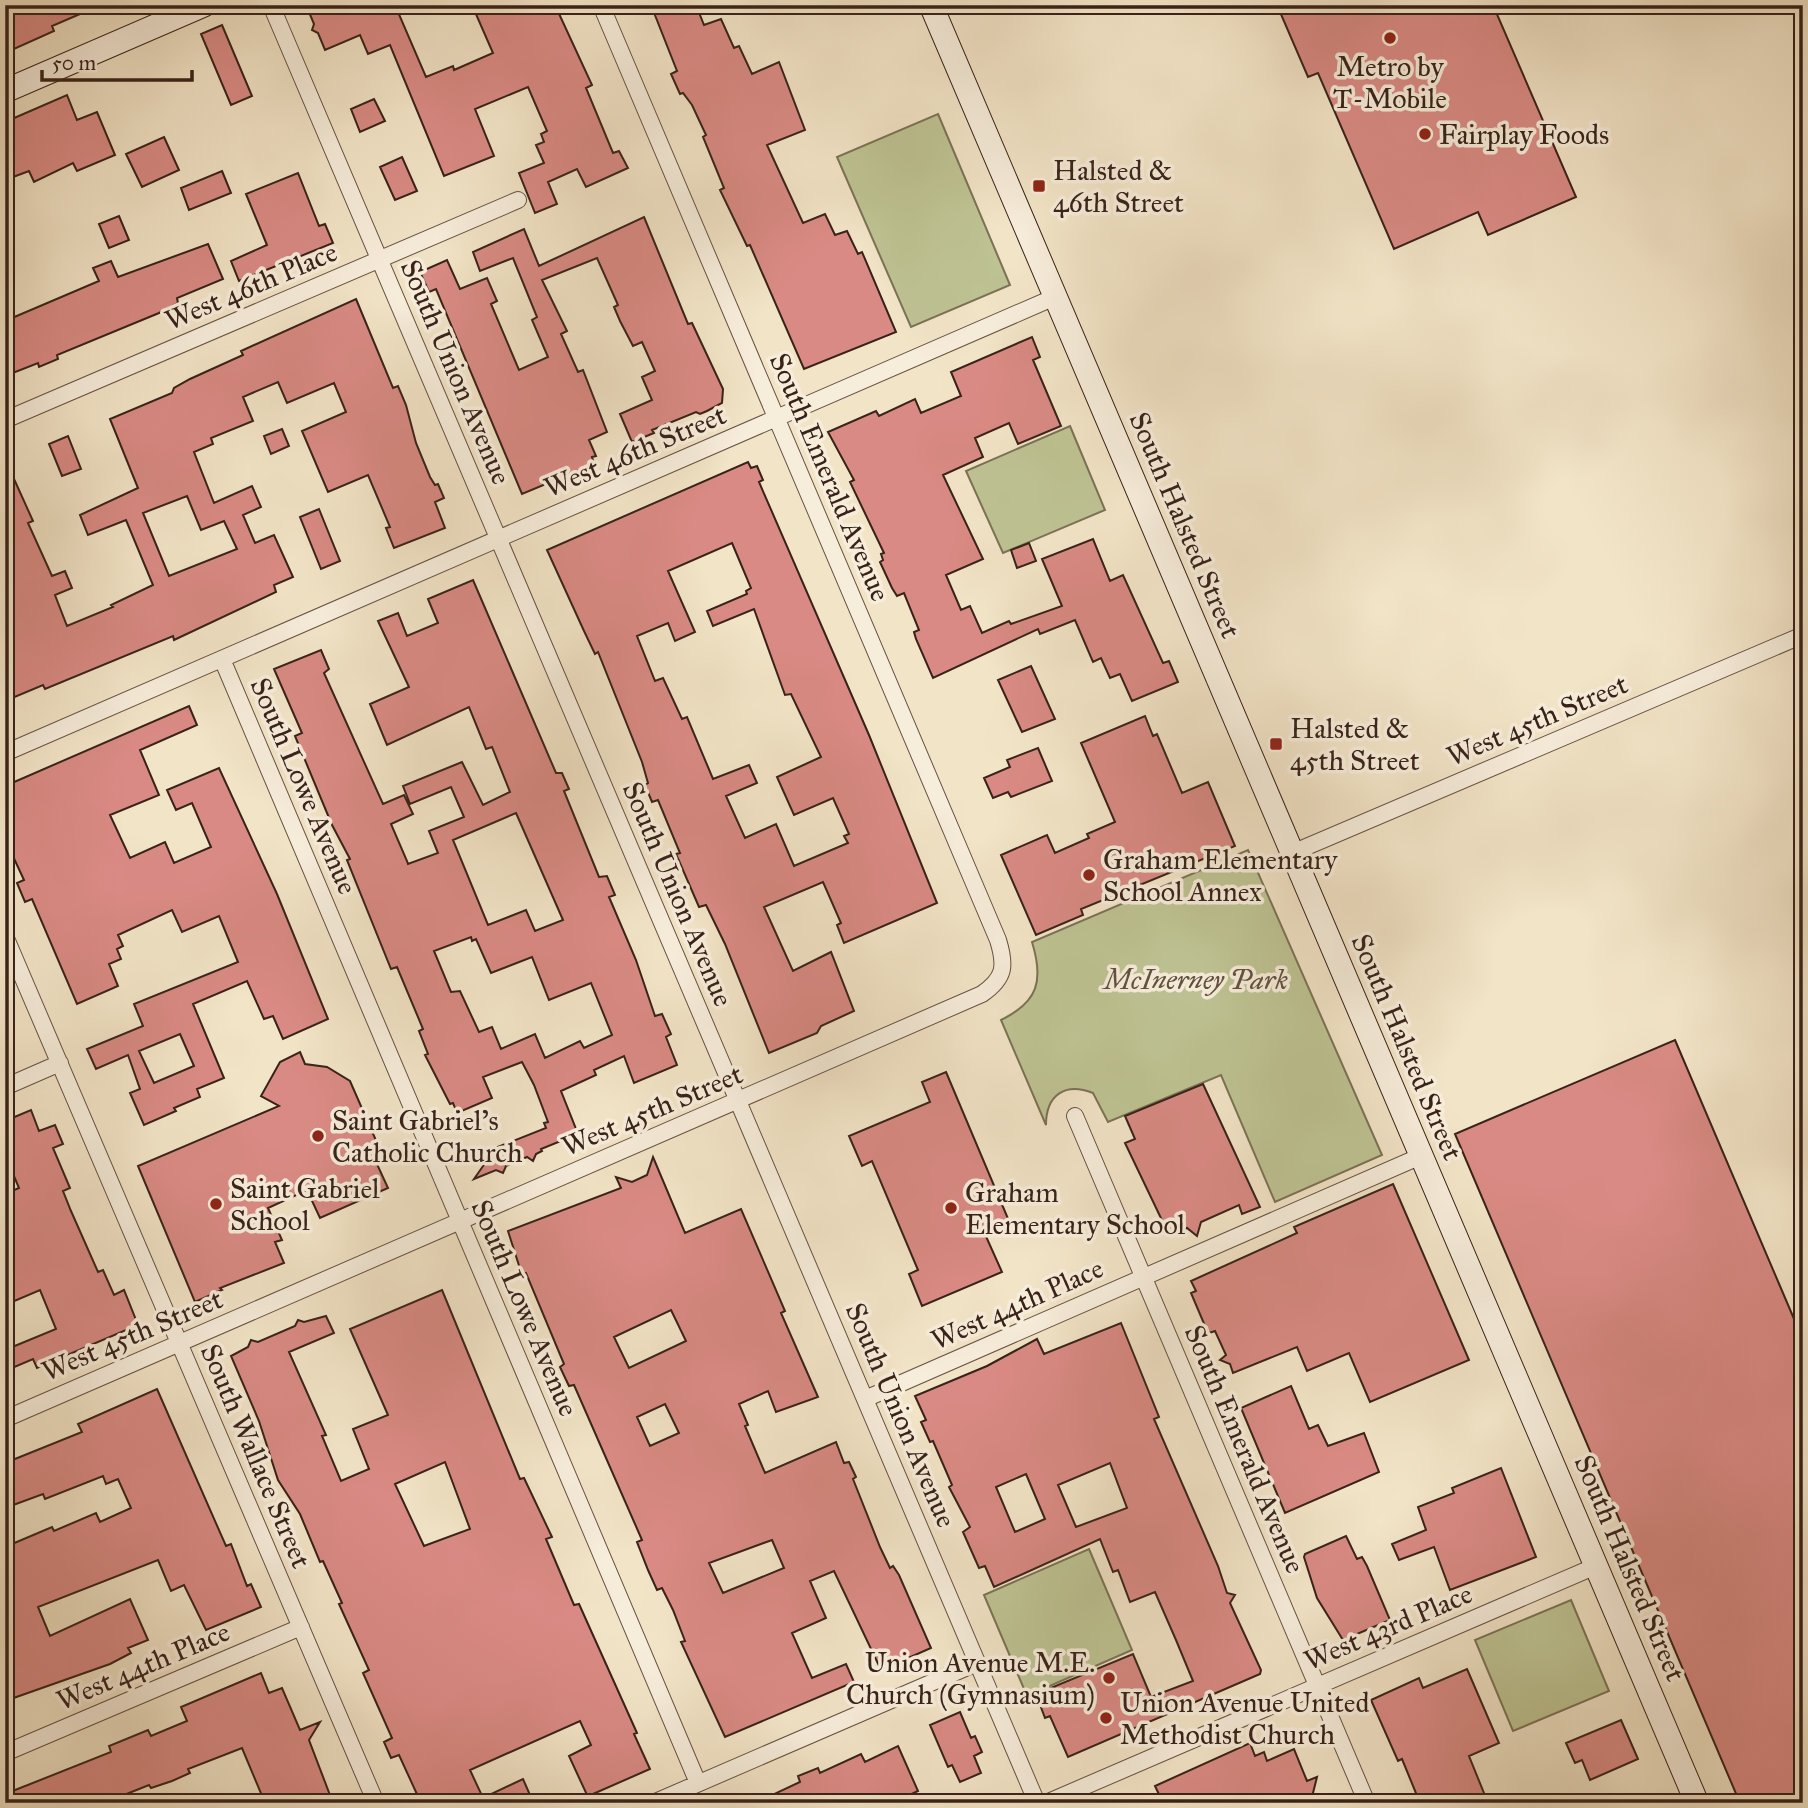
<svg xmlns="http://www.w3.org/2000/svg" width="1808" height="1808" viewBox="0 0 1808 1808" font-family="'IM FELL Great Primer',serif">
<rect width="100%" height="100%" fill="#f2e4c7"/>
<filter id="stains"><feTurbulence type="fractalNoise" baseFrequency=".00286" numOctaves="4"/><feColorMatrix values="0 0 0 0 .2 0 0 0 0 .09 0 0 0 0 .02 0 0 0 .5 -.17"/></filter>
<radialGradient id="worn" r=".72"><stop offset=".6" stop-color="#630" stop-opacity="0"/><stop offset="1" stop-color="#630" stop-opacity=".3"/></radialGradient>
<path fill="#bec393" stroke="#7b7256" stroke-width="2" d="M938,114l72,171 -99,42 -74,-170z
M1070,426l35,84 -102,43 -37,-82z
M1248,850l134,305 -107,47 -54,-127 -113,47 -15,-29c-28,-11 -47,2 -47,32l-45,-105c37,-18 43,-39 31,-78z
M1089,1549l43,101 -105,46 -43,-101z
M1571,1600l38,91 -96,40 -38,-91z"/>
<path fill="#d98a84" stroke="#382219" stroke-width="2" fill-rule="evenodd" d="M5,5h96l-49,21 2,5 -49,22z
M306,5h89l31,72 27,-11 1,4 39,-17 -21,-48h18l3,8 17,-8h45l37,80 -6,3 27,65 6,-2 9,17 -42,19 -9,-18 -29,13 9,22 -22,9 -16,-40 25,-10 -8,-18 8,-3 -3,-8 6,-3 -19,-44 -53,22 19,47 -50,20 -54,-131 -22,9 -8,-19 -35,15 -7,-17 -6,-3 2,-6z
M651,5h45l8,20 17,-6 13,29 5,-2 13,28 27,-12 26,68 -38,15 36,78 22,-9 10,21 12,-4 11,23 4,-2 34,80 -92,37 -54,-124 -3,1 -27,-56 4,-2 -21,-51 3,-2 -14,-30 -9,-12 -3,1 -9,-20 6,-3z
M1277,5h216l83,192 -88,38 -10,-23 -84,37 -76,-176 -10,4z
M222,25l30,71 -21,9 -30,-71z
M67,95l10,25 20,-8 18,43 -38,16 -4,-8 -39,19 -5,-11 -24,9v-58z
M374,99l11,22 -25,11 -9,-23z
M164,137l15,33 -37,17 -16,-33z
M402,157l15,34 -22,9 -15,-33z
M222,171l9,22 -42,17 -8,-22z
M298,173l21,53 6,-2 8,19 -94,38 -8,-20 36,-16 -21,-51z
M119,216l10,24 -20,8 -10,-24z
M644,217l44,107 4,-1 31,66 -1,14 -15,8 -7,3 -4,-2 -44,18 2,3 -22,9 -12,-28 32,-14 -10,-23 13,-6 -13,-29 -9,4 -13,-25 -6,-14 4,-2 -21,-47 -55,22 25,51 -6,3 17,38 5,-2 24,62 -18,8 7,16 -4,1 2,7 -72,30 -86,-205 -7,3 -9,-20 27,-12 13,29 27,-11 10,23 -6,3 28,66 29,-13 -16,-37 5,-3 -24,-59 -33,13 -7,-19 51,-23 15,37z
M208,244l15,35 -46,19 1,5 -19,10 -102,42 1,4 -19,8 -1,-4 -33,13v-55l94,-40 -6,-13 18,-7 7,16z
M356,299l37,89 5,-2 8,19 10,38 14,34 5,8 3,-1 6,14 -9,4 10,26 -51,20 -8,-20 4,-1 -22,-52 -40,17 -26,-61 44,-19 -12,-29 -47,20 -9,-21 -35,15 10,24 -42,17 2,6 -19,8 20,51 38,-17 9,21 -18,8 12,28 19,-8 19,42 -19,8 2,7 -102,48 -1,-4 -128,53 -2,-4 -38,16v-42l4,-2 -4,-8v-190l28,62 -5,2 24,53 13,-5 7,17 -17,7 12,31 46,-19 -2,-2 42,-20 -27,-65 -38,15 -8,-20 58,-27 -28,-69 62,-26 2,-5 16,-9 53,-24 -2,-4zM187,496l14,34 23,-9 13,28 -68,27 -26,-63z
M1032,337l8,20 -7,3 28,66 -43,18 -9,-21 -34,15 8,19 -40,18 40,84 -37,16 15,35 9,-4 12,27 27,-12 2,3 51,-18 -20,-47 51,-20 17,42 13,-6 40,88 6,-2 9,21 -46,19 -12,-27 -10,4 -9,-20 -8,4 -18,-42 -35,14 -2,-5 -105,49 -17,-39 -2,-7 5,-2 -15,-37 -7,3 -5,-8 -12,-26 3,-2 -2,-6 3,-1 -34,-71 4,-2 -26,-48 48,-21 3,5 36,-17 6,14 40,-17 -10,-24z
M282,429l7,17 -18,8 -7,-18z
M68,436l13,33 -19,7 -13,-32z
M748,462l3,6 6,-2 6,14 -4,2 110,253 68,168 -93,40 -7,-18 4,-2 -18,-41 -59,25 29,64 38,-19 23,59 -33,15 -4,7 -48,20 -44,-109 -19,-39 -7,2 -23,-53 4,-1 -22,-53 -6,2 -7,-17 3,-2 -6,-21 -44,-110 -3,2 -11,-23 -37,-81zM732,543l19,45 -5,3 1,3 -40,17 6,15 41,-17 31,86 6,-1 30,63 -44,20 17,38 39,-17 16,36 -5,2 4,7 -54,23 -18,-42 -31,14 -19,-42 31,-13 -8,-18 -36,14 -26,-62 -5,2 -19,-41 -8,3 -18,-45 31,-13 7,18 20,-9 -27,-61z
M319,509l21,52 -19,8 -21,-52z
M1029,543l7,18 -19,7 -6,-18z
M473,580l83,193h6l7,16 -5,2 35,86 8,-1 8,19 -6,2 27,63 19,56 7,-2 9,20 -5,3 11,28 -43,18 -10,-27 -30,14 2,5 -35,16 17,43 -37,15 1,2 -6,3 -3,7 -6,-4 -21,9 -3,7 -7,-3 -22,9 14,-20 -3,-7 61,-24 -2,-5 4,-1 -14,-37 -12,-23 -39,15 9,21 -35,15 -4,-10 -3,1 -25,-49 3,-1 -9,-23 4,-2 -26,-62 -6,2 -44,-109 3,-1 -18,-34 -37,-89 7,-3 -28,-64 47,-19 8,19 -5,4 59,131 21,-9 9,19 -22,10 16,37 1,3 30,-11 -9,-22 35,-14 -13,-30 -41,17 -7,-18 59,-24 21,43 27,-13 -18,-45 -6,2 -17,-42 -82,38 -17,-41 39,-17 -31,-66 20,-8 9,23 31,-13 -10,-24zM516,813l47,107 -28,11 -9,-21 -38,15 -35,-85zM471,937l1,4 4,-2 15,34 41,-16 17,43 42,-17 21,52 -28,13 -4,-7 -35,17 -10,-24 -34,15 -9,-22 -13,5 -19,-41 -9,1 -17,-41z
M1031,666l24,53 -33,13 -24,-52z
M189,706l8,19 -57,25 19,45 -49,20 20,43 35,-16 9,21 37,-16 -19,-44 -16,7 -9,-20 52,-22 58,126 51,125 -45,20 -10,-23 -9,3 -17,-38 -54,23 31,74 -27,11 3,8 -26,11 2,3 -32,14 -14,-32 10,-4 -12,-34 -32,14 -9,-20 56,-23 -9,-22 104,-42 -19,-46 -37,16 -10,-22 -54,25 5,11 -6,3 4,10 -12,5 9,22 -41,18 -45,-105 -7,3 -8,-19 7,-3 -19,-41v-53zM180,1034l14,32 -40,17 -15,-32z
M1145,716l8,20 4,-2 25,59 26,-11 27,64 -154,63 2,6 -47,20 -35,-80 46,-20 8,18 34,-15 -2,-4 28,-12 -34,-79z
M1038,748l14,33 -41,16 -3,-5 -15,6 -9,-20 26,-11 -3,-7z
M1675,1040l128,300v463h-63l-285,-669z
M300,1052l5,12 22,3 23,14 28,64 -8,4 18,39 -68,30 -13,-28 -39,18 14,32 -7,2 9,21 -64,25 2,2 -27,12 -57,-136 141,-60 -18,-10 19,-34z
M946,1072l63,149 -25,11 18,40 -80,34 -13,-32 9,-4 -46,-109 -10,5 -13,-30 81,-34 -8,-20z
M1203,1084l57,123 -18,7 -3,-9 -38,17 -4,14 -10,-8 -18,7 -44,-92 10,-4 -10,-23z
M31,1110l8,21 16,-6 8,19 -10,4 17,40 -7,3 8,20 27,61 5,-2 11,25 10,-5 14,35 -101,43 -4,-9 -28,12v-21l51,-21 -16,-39 -35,15v-111l14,-6 -14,-33v-34z
M653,1157l32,76 56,-24 44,102 -4,2 37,84 -42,15 -8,-21 -29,13 9,21 -3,1 20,47 71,-31 8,21 5,-1 7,15 -3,2 27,68 10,21 3,-2 6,9 32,73 -50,22 -47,-99 -24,10 16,37 -34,15 20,45 34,-14 8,18 -129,55 -44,-95 4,-1 -12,-31 -11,-22 -5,2 -9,-20 -11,-28 5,-2 -68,-155 -5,1 -9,-19 4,-3 -38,-91 -4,2 -14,-44 113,-43 -5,-11 16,5 15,-7zM671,1310l15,31 -57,27 -15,-31zM665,1404l14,29 -29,13 -13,-29zM772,1540l12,28 -61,25 -14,-30z
M1393,1184l76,176 -99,42 -21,-49 -42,18 -10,-24 -64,26 -3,-9 -10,-4 6,-5 -11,-24 -6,2 -4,-7 -14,-33 5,-2 -5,-10 106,-48 -3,-6z
M442,1290l78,189 4,-1 28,59 -6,2 28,66 5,-1 58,129 -3,1 16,35 -57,25 -6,1 -18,-39 22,-11 -11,-24 -110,49 13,28 40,-19 7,16 -20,8h-89l-22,-48 -8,3 -7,-16 8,-4 -29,-65 6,-3 -30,-66 3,-1 -19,-42 -3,1 -20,-48 -22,-34 -19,-59 -28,-65 17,-9 3,-7 7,2 37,-16 3,-6 6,2 22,-6 8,17 -45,19 37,83 -4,1 19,45 28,-12 -16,-40 35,-14 -38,-86zM445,1462l25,67 -46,17 -29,-62z
M1121,1323l38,94 -5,2 64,147 9,27 8,2 -5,8 31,67 -1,4 -192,83 -18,-41 -5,2 -9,-24 97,-40 18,43 42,-16 -17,-41 -21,-48 -25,10 -12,-32 -5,2 -13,-33 -106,48 -9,-21 -6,2 -16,-36 7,-5 -21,-40 3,-2 -19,-44 -3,1 -9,-20 5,-2 -11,-24 72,-30 50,-27 7,15zM1110,1463l17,45 -51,19 -18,-42zM1026,1474l19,45 -30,13 -19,-45z
M1291,1386l18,43 9,-4 10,21 36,-13 15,39 -94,41 -44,-105z
M157,1389l69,157 5,-2 16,42 4,-2 10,23 -55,23 -22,-45 -13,6 -13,-31 -120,47 12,29 80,-37 18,41 -20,8 3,5 -21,11 -105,37v-154l47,-20 2,4 42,-18 4,9 31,-14 -13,-29 -12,5 -3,-8 -58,23 -2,-5 -38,14v-45l77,-31 -4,-8z
M1501,1468l35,89 -86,33 -16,-43 -35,13 -7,-16 34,-14 -8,-23 36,-14 -2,-5z
M1346,1536l11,23 5,-2 5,9 23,54 -47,20 -26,-42 -13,-41 1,-3z
M1467,1669l32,74 -30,13 19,47h-68l-18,-44 -4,2 -27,-61 48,-22 4,10z
M261,1673l8,20 13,-5 18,42 20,-8 -11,18 24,63h-68l-23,-55 -54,21 2,4 -18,8 -21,7 -2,-3 -45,18h-99v-9l106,-42 -2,-6 39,-16 3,6 36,-15 -6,-14z
M960,1712l11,26 4,-2 7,16 -8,4 7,17 -21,9 -8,-17 -4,2 -18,-42z
M1621,1720l17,39 -48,21 -8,-20 -7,3 -9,-20z
M1250,1743l5,13 9,-4 3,9 27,-12 13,32 10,-4 -4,16 4,10h-154l-8,-17z
M898,1746l20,45 -17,8 -12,4h-134l45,-21 -2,-6 20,-8 2,5 41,-19 4,8z"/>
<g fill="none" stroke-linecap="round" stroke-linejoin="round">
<g stroke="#665244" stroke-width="18">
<path id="street" d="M271,5l766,1798
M5,420l513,-220
M222,659l476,1124
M5,753l1050,-456
M1292,853l511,-218
M5,936l371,867
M5,1087l55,-24
M1075,1116l292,687
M865,1399l556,-243
M5,1419l977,-425c23,-16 24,-28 16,-54l-397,-935
M5,1753l296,-126
M653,1803l324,-140
M1046,1803l550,-237"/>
</g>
<g stroke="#382219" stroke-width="25">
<path id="secondary" d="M931,5l766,1798
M5,91l199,-86"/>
</g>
<use href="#street" stroke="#f7eddb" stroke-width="16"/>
<use href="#secondary" stroke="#f7eddb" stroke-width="23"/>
</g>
<g fill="#8f2418" stroke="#f7eddb" stroke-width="2.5">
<circle cx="1390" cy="38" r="7"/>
<circle cx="1425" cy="134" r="7"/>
<rect x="1032" y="179" width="14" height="14" rx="3.5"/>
<rect x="1269" y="737" width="14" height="14" rx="3.5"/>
<circle cx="1089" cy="875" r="7"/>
<circle cx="318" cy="1136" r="7"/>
<circle cx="216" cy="1204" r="7"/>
<circle cx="951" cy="1208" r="7"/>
<circle cx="1109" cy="1678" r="7"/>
<circle cx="1106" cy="1718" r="7"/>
</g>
<g text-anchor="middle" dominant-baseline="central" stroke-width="7" stroke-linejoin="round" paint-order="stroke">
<g font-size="28" fill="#382219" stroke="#f7eddb" text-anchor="start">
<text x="1390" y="66" text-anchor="middle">Metro by<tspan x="1390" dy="32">T-Mobile</tspan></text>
<text x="1439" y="134">Fairplay Foods</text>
<text x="1053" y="170">Halsted &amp;<tspan x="1053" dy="32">46th Street</tspan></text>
<text x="1290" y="728">Halsted &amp;<tspan x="1290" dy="32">45th Street</tspan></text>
<text x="1103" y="859">Graham Elementary<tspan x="1103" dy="32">School Annex</tspan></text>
<text x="332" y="1120">Saint Gabriel's<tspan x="332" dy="32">Catholic Church</tspan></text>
<text x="230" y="1188">Saint Gabriel<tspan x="230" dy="32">School</tspan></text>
<text x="965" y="1192">Graham<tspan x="965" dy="32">Elementary School</tspan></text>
<text x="1095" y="1662" text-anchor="end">Union Avenue M.E.<tspan x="1095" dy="32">Church (Gymnasium)</tspan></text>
<text x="1120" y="1702">Union Avenue United<tspan x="1120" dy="32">Methodist Church</tspan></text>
</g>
<g font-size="28" fill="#382219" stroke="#f7eddb">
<text transform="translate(251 286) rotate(-23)">West 46th Place</text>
<text transform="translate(456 372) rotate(67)">South Union Avenue</text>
<text transform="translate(635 451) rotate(-23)">West 46th Street</text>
<text transform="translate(830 477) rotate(67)">South Emerald Avenue</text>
<text transform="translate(1185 525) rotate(67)">South Halsted Street</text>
<text transform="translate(1537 720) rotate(-23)">West 45th Street</text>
<text transform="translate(304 786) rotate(67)">South Lowe Avenue</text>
<text transform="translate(678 894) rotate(67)">South Union Avenue</text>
<text transform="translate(1407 1047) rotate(67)">South Halsted Street</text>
<text transform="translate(652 1110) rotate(-23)">West 45th Street</text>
<text transform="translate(1017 1304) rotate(-24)">West 44th Place</text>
<text transform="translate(525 1308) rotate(67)">South Lowe Avenue</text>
<text transform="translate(132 1335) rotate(-23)">West 45th Street</text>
<text transform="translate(901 1415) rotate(67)">South Union Avenue</text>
<text transform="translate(1245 1449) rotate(67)">South Emerald Avenue</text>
<text transform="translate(256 1456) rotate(67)">South Wallace Street</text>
<text transform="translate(1630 1568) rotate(67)">South Halsted Street</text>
<text transform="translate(1388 1627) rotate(-23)">West 43rd Place</text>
<text transform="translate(143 1666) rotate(-23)">West 44th Place</text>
</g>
<g font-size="28" font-style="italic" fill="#60523e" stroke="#f7eddb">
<text x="1196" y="979">McInerney Park</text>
</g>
</g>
<rect width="1808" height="1808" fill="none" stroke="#f2e4c7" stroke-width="28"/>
<rect x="7" y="7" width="1794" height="1794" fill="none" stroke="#382219" stroke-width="3.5"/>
<rect x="14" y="14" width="1780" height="1780" fill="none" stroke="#382219" stroke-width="2"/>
<path d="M42 70v10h150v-10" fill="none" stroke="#382219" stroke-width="3.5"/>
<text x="52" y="70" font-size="21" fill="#382219" stroke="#f7eddb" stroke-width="5" paint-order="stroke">50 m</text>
<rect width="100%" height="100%" filter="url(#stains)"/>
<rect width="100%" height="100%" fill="url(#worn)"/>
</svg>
